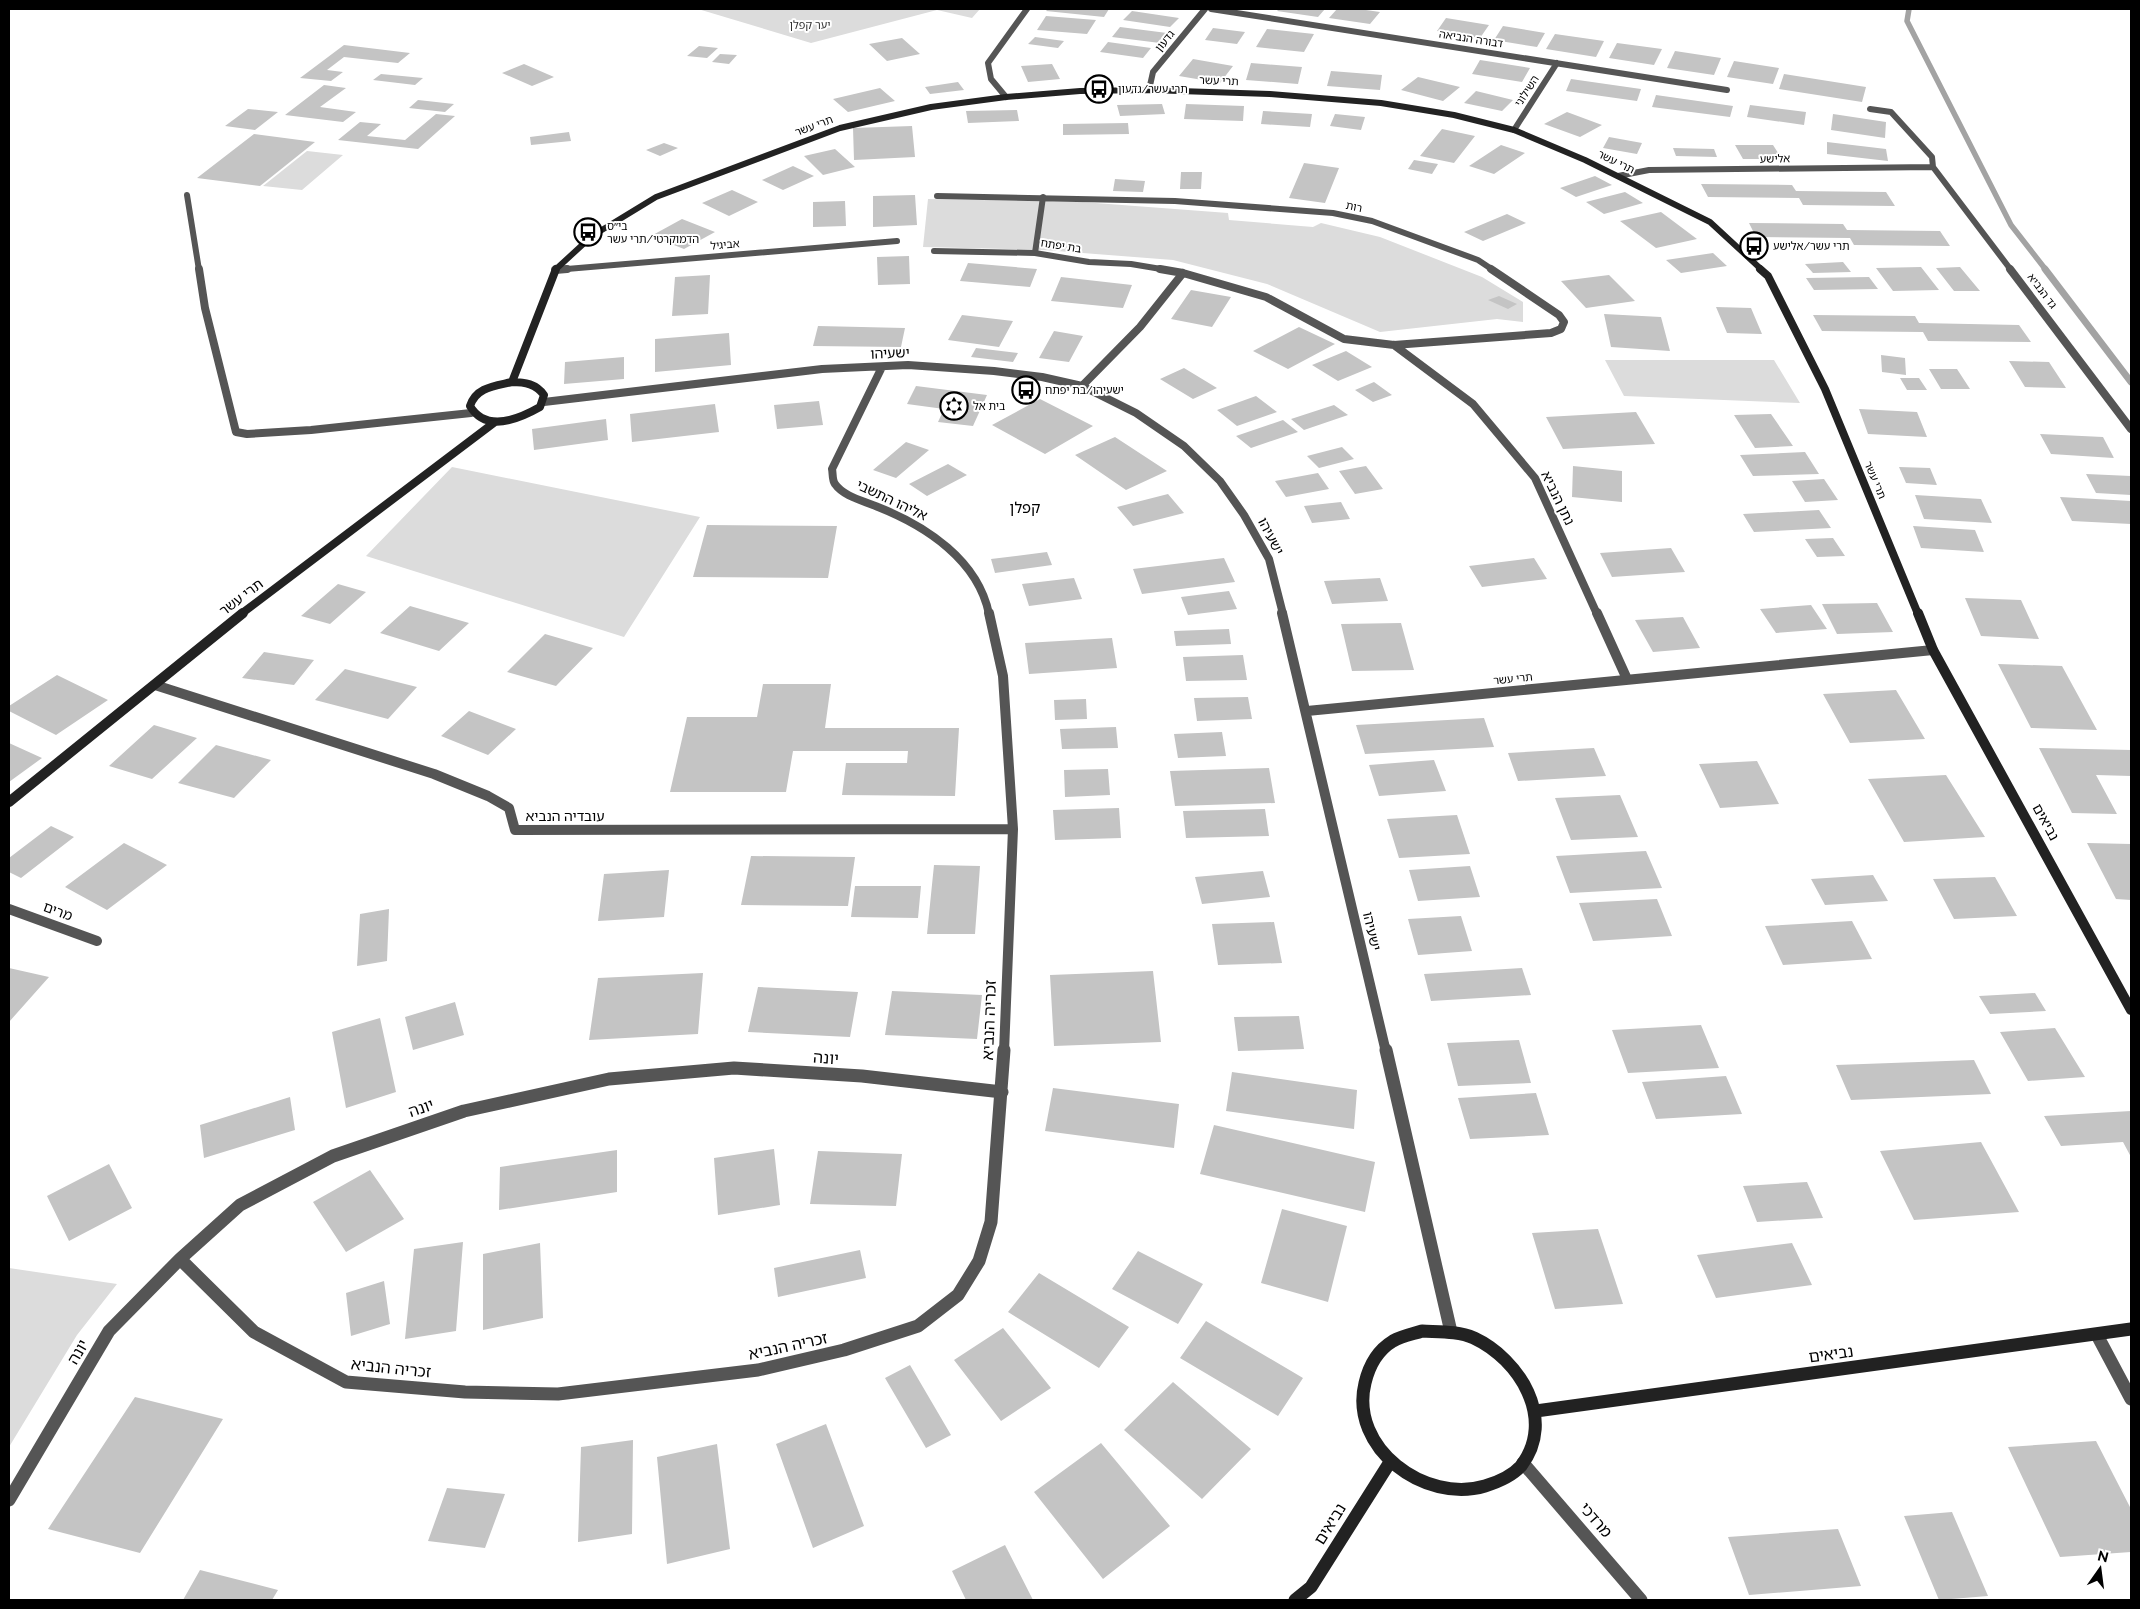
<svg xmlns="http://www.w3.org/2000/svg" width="2140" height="1609" viewBox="0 0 2140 1609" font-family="Raleway,'Noto Sans Hebrew',sans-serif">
<rect width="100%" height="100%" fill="#fff"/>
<path fill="#dcdcdc" d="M698,9h282l-8,9 -35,-8 -126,33z
M307,151l36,4 -41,35 -39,-4z
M928,199l154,3 146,11 1,7 84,7 8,-4 59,14 102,40 41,25v20l-26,-3 -117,13 -113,-48 -94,-24 -129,-10 -121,-3z
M1605,360h169l26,43 -176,-7z
M452,467l248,50 -76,120 -258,-81z
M9,1268l108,16 -40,51 -68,112z"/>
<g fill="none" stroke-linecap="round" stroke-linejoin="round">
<path stroke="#a3a3a3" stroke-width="5.5" d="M1909,9l-2,12 104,204 35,45"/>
<path stroke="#a3a3a3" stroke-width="7" d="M2045,269l86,113"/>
</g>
<path fill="#c4c4c4" d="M1048,9h61l-5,8 -58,-6z
M1279,9h46l-7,8 -41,-6z
M1337,9h22l21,3 -10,12 -41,-6z
M1132,11l47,7 -9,9 -47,-7z
M1046,16l50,4 -9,14 -50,-4z
M1446,18l43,7 -9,13 -43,-7z
M1503,26l42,7 -8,14 -43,-7z
M1120,27l47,6 -7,10 -48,-6z
M1213,28l32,4 -8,12 -32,-4z
M1267,29l47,5 -10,18 -48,-5z
M1555,34l49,7 -8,16 -50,-8z
M1035,37l29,4 -6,7 -30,-4z
M902,38l18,16 -33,7 -18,-17z
M1108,42l43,6 -8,10 -43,-6z
M1617,43l45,6 -8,16 -45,-7z
M344,45l66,8 -12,10 -54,-6 -17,13 16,2 -12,9 -31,-3z
M699,46l19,2 -11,10 -20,-2z
M1675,51l46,7 -7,17 -47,-7z
M720,54l17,1 -8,9 -17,-2z
M1193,59l40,7 -13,17 -41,-7z
M1480,60l50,8 -8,14 -50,-8z
M1734,61l45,7 -6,16 -46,-7z
M1251,63l51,4 -4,17 -52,-4z
M524,64l30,13 -22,9 -30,-13z
M1052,64l8,15 -32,3 -7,-16z
M1331,71l51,4 -2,15 -53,-4z
M381,74l42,4 -8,7 -42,-5z
M1784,74l82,13 -4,15 -83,-13z
M1418,77l42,10 -17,14 -42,-11z
M1571,79l70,10 -4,12 -71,-10z
M958,82l6,8 -34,4 -5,-7z
M324,85l22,3 -26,19 36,5 -13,10 -58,-7z
M880,88l15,13 -47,11 -15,-13z
M1476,91l37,9 -11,11 -38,-8z
M1656,95l77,11 -3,11 -78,-10z
M418,100l36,4 -9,8 -36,-4z
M1162,104l3,10 -45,2 -3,-11z
M1186,104l58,2 -1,15 -59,-2z
M1750,105l56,7 -2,13 -57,-8z
M248,109l30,3 -23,18 -30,-4z
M1017,110l2,11 -51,2 -2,-12z
M1263,111l49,3 -2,13 -49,-3z
M1567,112l35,13 -22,12 -36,-13z
M436,114l19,2 -37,33 -80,-9 22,-18 21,2 -14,12 38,4z
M1335,114l30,3 -4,13 -31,-4z
M1833,114l53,8 -1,16 -54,-8z
M1128,123l1,11 -66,1v-11z
M912,126l3,31 -61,3 -1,-32z
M1442,129l33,7 -21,27 -34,-7z
M569,132l2,9 -40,4 -1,-8z
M254,134l61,8 -55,44 -63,-8z
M1609,137l33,6 -5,11 -34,-6z
M1827,142l59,7 2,12 -61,-7z
M664,143l14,5 -18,8 -14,-6z
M1501,145l24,8 -31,21 -25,-8z
M1735,145h38l9,14h-39z
M1673,148l41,1 3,8 -41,-1z
M835,149l20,18 -32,8 -19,-19z
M1414,160l24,4 -6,10 -24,-5z
M1304,163l35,5 -14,35 -36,-5z
M793,166l21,10 -31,14 -21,-10z
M1181,172h21l-1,17h-21z
M1595,176l17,9 -36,12 -16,-9z
M1115,179l30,2 -2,11 -30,-1z
M1701,184l91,1 4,6 90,1 9,14 -92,-1 -4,-7 -91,-1z
M732,190l26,12 -29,14 -27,-13z
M1625,192l18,11 -39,11 -18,-12z
M915,195l2,30 -44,2v-31z
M845,201l1,25 -33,1v-25z
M1661,212l36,27 -41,9 -36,-27z
M1507,214l19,9 -43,18 -19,-9z
M682,219l33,13 -31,17 -33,-13z
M1749,223l94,1 4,6 93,1 10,15 -96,-1 -4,-7 -94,-1z
M1713,253l14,13 -46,7 -15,-13z
M909,256l1,28 -32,1 -1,-28z
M1843,262l8,10 -38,1 -8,-9z
M968,263l69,6 -7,18 -70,-6z
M1921,267l18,23 -46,1 -17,-23z
M1960,267l20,24h-26l-18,-23z
M710,275l-2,39 -36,2 3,-39z
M1609,275l26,26 -49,7 -25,-27z
M1061,277l71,8 -9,23 -72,-7z
M1869,277l9,12 -64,1 -8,-12z
M1191,290l40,7 -19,30 -41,-8z
M1499,296l18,8 -9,5 -20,-9z
M1716,307l35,1 11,26 -35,-1z
M1604,314l57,3 9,34 -59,-4z
M962,315l51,6 -14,26 -51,-7z
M1813,315l102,1 4,7 100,2 12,17 -103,-1 -5,-9 -101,-1z
M818,326l87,2 -4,19 -88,-1z
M1299,327l36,17 -47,25 -35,-18z
M1054,331l29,5 -14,26 -30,-4z
M729,333l2,32 -76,7v-33z
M976,348l42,5 -5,9 -42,-5z
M1346,351l26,16 -34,14 -26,-16z
M1881,355l24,3 1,17 -24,-3z
M624,357v22l-60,5 1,-22z
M2009,361l40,1 17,26 -41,-1z
M1184,368l33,20 -24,11 -33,-20z
M1929,369h28l13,20h-29z
M1900,378h19l8,12h-20z
M1374,382l18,13 -19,7 -18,-12z
M916,386l71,9 -14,31 -35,-4 6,-13 -37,-5z
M1256,396l21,16 -40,14 -20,-16z
M1040,399l53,27 -48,28 -53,-29z
M819,401l4,24 -46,4 -3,-24z
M715,404l4,28 -87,10 -2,-28z
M1334,405l14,10 -44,15 -13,-11z
M1859,409l58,3 10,25 -59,-3z
M1636,412l19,32 -92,5 -17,-32z
M1771,414l22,32 -38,2 -21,-33z
M606,419l2,21 -74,10 -2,-21z
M1283,420l15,12 -47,16 -15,-12z
M2040,434l63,3 11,21 -63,-4z
M1115,437l52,34 -41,19 -51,-35z
M906,442l23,8 -33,28 -23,-8z
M1342,447l12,12 -35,9 -12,-12z
M1805,452l14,22 -66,2 -13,-21z
M948,464l19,11 -40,21 -18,-12z
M1366,466l17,23 -28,5 -16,-23z
M1573,466l49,5v31l-50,-5z
M1899,467l31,1 7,17 -31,-2z
M1318,473l11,16 -43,8 -11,-16z
M2086,474l45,2v19l-35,-2z
M1824,479l14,21 -33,2 -13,-21z
M1168,494l16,19 -51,13 -16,-19z
M1915,495l66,4 11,24 -68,-4z
M2060,497l71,4v23l-59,-3z
M1341,502l9,17 -38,4 -8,-17z
M1819,510l12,18 -77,4 -11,-18z
M707,525l130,1 -9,52 -135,-1z
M1913,526l62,4 9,22 -63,-4z
M1833,538l12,18 -28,1 -12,-18z
M1671,548l14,24 -73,5 -12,-24z
M1047,552l5,13 -57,8 -4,-14z
M1224,558l11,24 -93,12 -9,-25z
M1534,558l13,21 -65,8 -13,-21z
M1074,578l8,21 -53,7 -7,-22z
M1380,578l8,23 -56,3 -8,-23z
M338,584l28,8 -36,32 -29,-8z
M1229,591l8,18 -49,6 -7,-18z
M1965,598l56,2 18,39 -58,-3z
M1877,603l16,29 -56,2 -15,-30z
M1811,605l16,24 -51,4 -16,-24z
M410,606l59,17 -30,28 -59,-18z
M1683,617l17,31 -47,4 -18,-32z
M1401,623l13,47 -62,1 -11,-47z
M1229,629l2,15 -55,2 -2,-15z
M545,634l48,14 -37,38 -49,-14z
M1112,638l5,30 -88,6 -4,-31z
M264,652l50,8 -20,25 -52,-7z
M1243,655l4,25 -61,1 -3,-24z
M1998,664l64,2 35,64 -66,-2z
M345,669l72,18 -29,32 -73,-19z
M57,675l51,25 -52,35 -47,-24v-5z
M763,684h68l-6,44h134l-4,68 -113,-1 4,-32h61l1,-12h-115l-7,41h-116l17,-75h70z
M1896,690l29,49 -75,4 -27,-49z
M1248,697l4,22 -55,2 -3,-23z
M1086,699l1,20 -32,1 -1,-20z
M469,711l47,18 -28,26 -47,-19z
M1484,718l10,29 -129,7 -9,-29z
M154,725l43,13 -45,41 -43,-13z
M1116,727l2,21 -56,1 -2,-20z
M1222,732l4,24 -48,2 -4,-24z
M9,743l33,15 -33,24z
M216,745l55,15 -37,38 -56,-15z
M1594,748l12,28 -88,5 -10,-28z
M2039,748l92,2v26l-35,-1 21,39 -45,-1z
M1434,760l12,31 -67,5 -10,-31z
M1757,761l22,43 -59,4 -21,-44z
M1269,768l6,35 -100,3 -5,-35z
M1108,769l2,26 -45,2 -1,-27z
M1946,775l39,62 -81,5 -36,-63z
M1620,795l18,42 -67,3 -16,-42z
M1119,808l2,30 -66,2 -2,-30z
M1265,809l4,27 -83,2 -3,-27z
M1457,815l13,39 -71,4 -12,-39z
M51,826l23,11 -53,41 -12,-6v-14z
M124,843l43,22 -60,45 -42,-23z
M2087,843l44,1v56l-15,-1z
M1646,851l16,37 -92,5 -14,-37z
M751,856l104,1 -7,49 -107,-1z
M934,865l46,1 -5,68h-48z
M1470,866l10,31 -62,4 -9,-31z
M669,870l-5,47 -66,4 6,-47z
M1263,871l7,26 -68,7 -7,-27z
M1873,875l15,26 -63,4 -14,-26z
M1995,877l22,39 -63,3 -21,-40z
M855,886h66l-3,32 -67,-1z
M1657,899l15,37 -79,5 -14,-38z
M389,909l-2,52 -30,5 3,-52z
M1461,916l11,35 -54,4 -10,-36z
M1852,921l20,38 -89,6 -18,-39z
M1274,922l8,41 -64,2 -6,-41z
M9,968l40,9 -40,45z
M1522,968l9,27 -100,6 -7,-27z
M1153,971l8,71 -107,4 -4,-71z
M703,973l-5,61 -109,6 9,-62z
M758,987l100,5 -8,45 -102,-5z
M892,991l90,4 -5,44 -92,-4z
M2035,993l11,18 -56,3 -11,-18z
M455,1002l9,33 -51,15 -8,-33z
M1299,1016l5,33 -66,2 -4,-34z
M380,1018l16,74 -50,16 -14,-76z
M1701,1025l18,43 -91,5 -16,-43z
M2055,1028l30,49 -57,4 -28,-49z
M1519,1040l12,43 -73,3 -11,-43z
M1974,1060l17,34 -140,6 -15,-35z
M1232,1072l125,18 -3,39 -128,-18z
M1726,1076l16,38 -86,5 -14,-37z
M1053,1088l126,16 -5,44 -129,-17z
M1536,1093l13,42 -79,4 -12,-41z
M290,1097l5,33 -91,28 -4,-33z
M2131,1111v46l-8,-15 -62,4 -17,-30z
M1214,1125l161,37 -10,50 -165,-38z
M1981,1142l38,70 -105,8 -34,-69z
M774,1149l6,56 -62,10 -4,-57z
M617,1150v42l-118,18 1,-43z
M818,1151l84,3 -6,52 -86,-2z
M109,1164l23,44 -63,33 -22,-45z
M370,1170l34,49 -58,33 -33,-50z
M1807,1182l16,36 -66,4 -14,-36z
M1282,1209l65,17 -19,76 -67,-19z
M1598,1229l25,75 -68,5 -23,-76z
M463,1242l-7,89 -51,8 9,-90z
M540,1243l3,75 -60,12v-76z
M1792,1243l20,42 -96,13 -19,-43z
M860,1250l6,28 -88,19 -4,-29z
M1138,1251l65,33 -25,40 -66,-35z
M1039,1273l90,54 -30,41 -91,-56z
M384,1281l6,43 -39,12 -5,-43z
M1206,1321l97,57 -25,38 -98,-58z
M1003,1328l48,60 -50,33 -47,-61z
M910,1365l41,70 -25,13 -41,-70z
M1173,1382l78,67 -49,50 -78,-69z
M135,1397l88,22 -83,134 -92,-24z
M826,1424l38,102 -51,22 -37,-104z
M633,1440l-1,94 -54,8 3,-95z
M2096,1441l35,68v43l-71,5 -52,-110z
M1101,1443l69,83 -67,53 -69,-87z
M717,1444l13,105 -63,15 -10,-107z
M447,1488l58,6 -20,54 -57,-7z
M1952,1512l36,84 -49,4 -35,-84z
M1838,1529l23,57 -112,9 -21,-58z
M1005,1545l28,55h-67l-14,-29z
M200,1570l78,20 -6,10h-89z"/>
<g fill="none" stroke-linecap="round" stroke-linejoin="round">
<path stroke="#555" stroke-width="6" d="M1211,9l516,81
M1149,90l4,-18 52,-63
M1006,97l-15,-18 -3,-16 39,-54
M1870,109l21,3 41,45 1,10
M1514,130l43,-67
M1933,167l78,103
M1618,176l31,-6 284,-3
M187,195l12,75
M937,196l238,5 158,12 39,8 106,39 15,10
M934,251l101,2 54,9 42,2 36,6
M1035,253l8,-56
M555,270l342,-29"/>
<path stroke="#555" stroke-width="8" d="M199,269l6,39 31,124 11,2 64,-4 160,-17
M1160,269l23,4 83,24 78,42 50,6 157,-12 10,-4 3,-7 -5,-7 -68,-46
M2010,269l121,160
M555,270l12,-1
M1394,345l79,59 62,74 62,136
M882,367l-50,102c1,4 0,11 3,15 9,13 30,17 43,23 48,19 100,53 111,107
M1082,386l58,-59 43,-54
M544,402l278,-33 86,-4 86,6 48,6 40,9 54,27 48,33 36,35 24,34 25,44 14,55"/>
<path stroke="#555" stroke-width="10" d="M989,613l14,63 10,153 -9,223
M1282,613l104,439
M1597,613l30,66
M155,685l279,89 54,22 21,12 6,22 498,-1
M1307,711l626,-61
M9,909l88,32"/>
<path stroke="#555" stroke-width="13" d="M1386,1050l65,282
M180,1259l74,73 92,50 119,10 93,2 200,-24 86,-20 74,-24 40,-31 21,-34 12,-39 13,-172
M2097,1335l34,64
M1523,1463l118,137
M9,1500l100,-169 71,-72 60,-54 93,-49 131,-45 145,-32 125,-11 128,8 140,16"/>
<path stroke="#222" stroke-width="6" d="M555,270l37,-34 64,-39 184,-69 91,-21 75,-10 74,-6 69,-1 121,4 111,9 73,12 60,15 71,30 125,62 52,48"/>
<path stroke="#222" stroke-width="8" d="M1760,269l8,7 57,113 93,225
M512,382l44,-113
M512,382c13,0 24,2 32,13l-4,12c-21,12 -54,26 -70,-1 6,-19 25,-20 42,-24z
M241,614l254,-192"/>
<path stroke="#222" stroke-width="10" d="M1918,613l15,37 198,360
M9,802l234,-189"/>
<path stroke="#222" stroke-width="13" d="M1422,1331c17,1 36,0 52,7 45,21 83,81 47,128 -9,10 -23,16 -36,20 -60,18 -136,-38 -120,-103 4,-17 13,-33 28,-42 9,-5 20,-7 29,-10z
M1536,1411l595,-82
M1295,1600l16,-13 79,-125"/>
</g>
<defs>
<g id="bus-ring" transform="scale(1.4375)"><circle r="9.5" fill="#fff" stroke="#000" stroke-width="1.5"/><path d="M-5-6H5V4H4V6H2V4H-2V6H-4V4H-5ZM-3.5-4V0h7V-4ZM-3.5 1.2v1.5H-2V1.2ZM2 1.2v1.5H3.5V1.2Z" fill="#000"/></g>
<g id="synagogue-ring" transform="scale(1.4375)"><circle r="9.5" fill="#fff" stroke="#000" stroke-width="1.5"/><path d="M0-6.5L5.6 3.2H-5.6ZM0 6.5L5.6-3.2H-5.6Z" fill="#000"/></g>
</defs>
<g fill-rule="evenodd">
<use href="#bus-ring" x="1099" y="89"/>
<use href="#bus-ring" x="588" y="232"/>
<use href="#bus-ring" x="1754" y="246"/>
<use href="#bus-ring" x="1026" y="390"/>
<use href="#synagogue-ring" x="954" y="406"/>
</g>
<g text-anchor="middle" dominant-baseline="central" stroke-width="4" stroke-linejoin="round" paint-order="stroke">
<g font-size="11" fill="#333" stroke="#fff">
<text x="810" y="25">יער קפלן</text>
</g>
<g font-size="11" fill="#000" stroke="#fff">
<text transform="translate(1471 39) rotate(9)">דבורה הנביאה</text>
<text transform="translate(1165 41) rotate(-51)">גדעון</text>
<text transform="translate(1219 81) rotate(2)">תרי עשר</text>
<text transform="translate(1527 91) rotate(-57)">השילוני</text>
<text transform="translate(814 126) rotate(-21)">תרי עשר</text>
<text transform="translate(1775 159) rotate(-1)">אלישע</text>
<text transform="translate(1616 162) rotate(26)">תרי עשר</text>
<text transform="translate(1354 207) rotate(11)">רות</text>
<text transform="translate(725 245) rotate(-5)">אביגיל</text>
<text transform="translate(1061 246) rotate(9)">בת יפתח</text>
<text transform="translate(2042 291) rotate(53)">גד הנביא</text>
<text transform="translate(1875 480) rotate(67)">תרי עשר</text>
<text transform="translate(1513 679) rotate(-6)">תרי עשר</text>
</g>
<g font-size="11" fill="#000" stroke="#fff" text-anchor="start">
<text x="1118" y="89">תרי עשר/גדעון</text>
<text x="607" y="226">בי״ס<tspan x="607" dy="13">הדמוקרטי/תרי עשר</tspan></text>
<text x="1773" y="246">תרי עשר/אלישע</text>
<text x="1045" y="390">ישעיהו/בת יפתח</text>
<text x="973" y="406">בית אל</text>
</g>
<g font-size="14" fill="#000" stroke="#fff">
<text transform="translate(890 353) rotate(-2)">ישעיהו</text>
<text transform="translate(1558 498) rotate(64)">נתן הנביא</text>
<text transform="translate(892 500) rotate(25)">אליהו התשבי</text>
<text transform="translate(1271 536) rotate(63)">ישעיהו</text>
<text transform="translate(241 597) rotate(-37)">תרי עשר</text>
<text x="565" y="816">עובדיה הנביא</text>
<text transform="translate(2046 822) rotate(61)">נביאים</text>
<text transform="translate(58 911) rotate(20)">מרים</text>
<text transform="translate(1372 931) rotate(77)">ישעיהו</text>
</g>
<g font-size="15" fill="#000" stroke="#fff">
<text x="1025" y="508">קפלן</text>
</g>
<g font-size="16" fill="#000" stroke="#fff">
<text transform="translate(989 1020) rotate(-88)">זכריה הנביא</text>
<text transform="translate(826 1058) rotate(4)">יונה</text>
<text transform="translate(421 1108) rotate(-19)">יונה</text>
<text transform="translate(788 1346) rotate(-12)">זכריה הנביא</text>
<text transform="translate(78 1352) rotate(-60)">יונה</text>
<text transform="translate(1831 1354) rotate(-8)">נביאים</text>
<text transform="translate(391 1368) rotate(6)">זכריה הנביא</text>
<text transform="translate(1596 1520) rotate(49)">מרדכי</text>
<text transform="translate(1330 1524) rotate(-58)">נביאים</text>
</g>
</g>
<rect width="2140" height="1609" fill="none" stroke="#000000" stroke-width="20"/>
<g transform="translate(2100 1569) rotate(14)" stroke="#ffffff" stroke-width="4" paint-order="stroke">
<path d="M0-4L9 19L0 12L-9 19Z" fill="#000000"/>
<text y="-8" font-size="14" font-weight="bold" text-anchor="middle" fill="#000000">N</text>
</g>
</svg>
